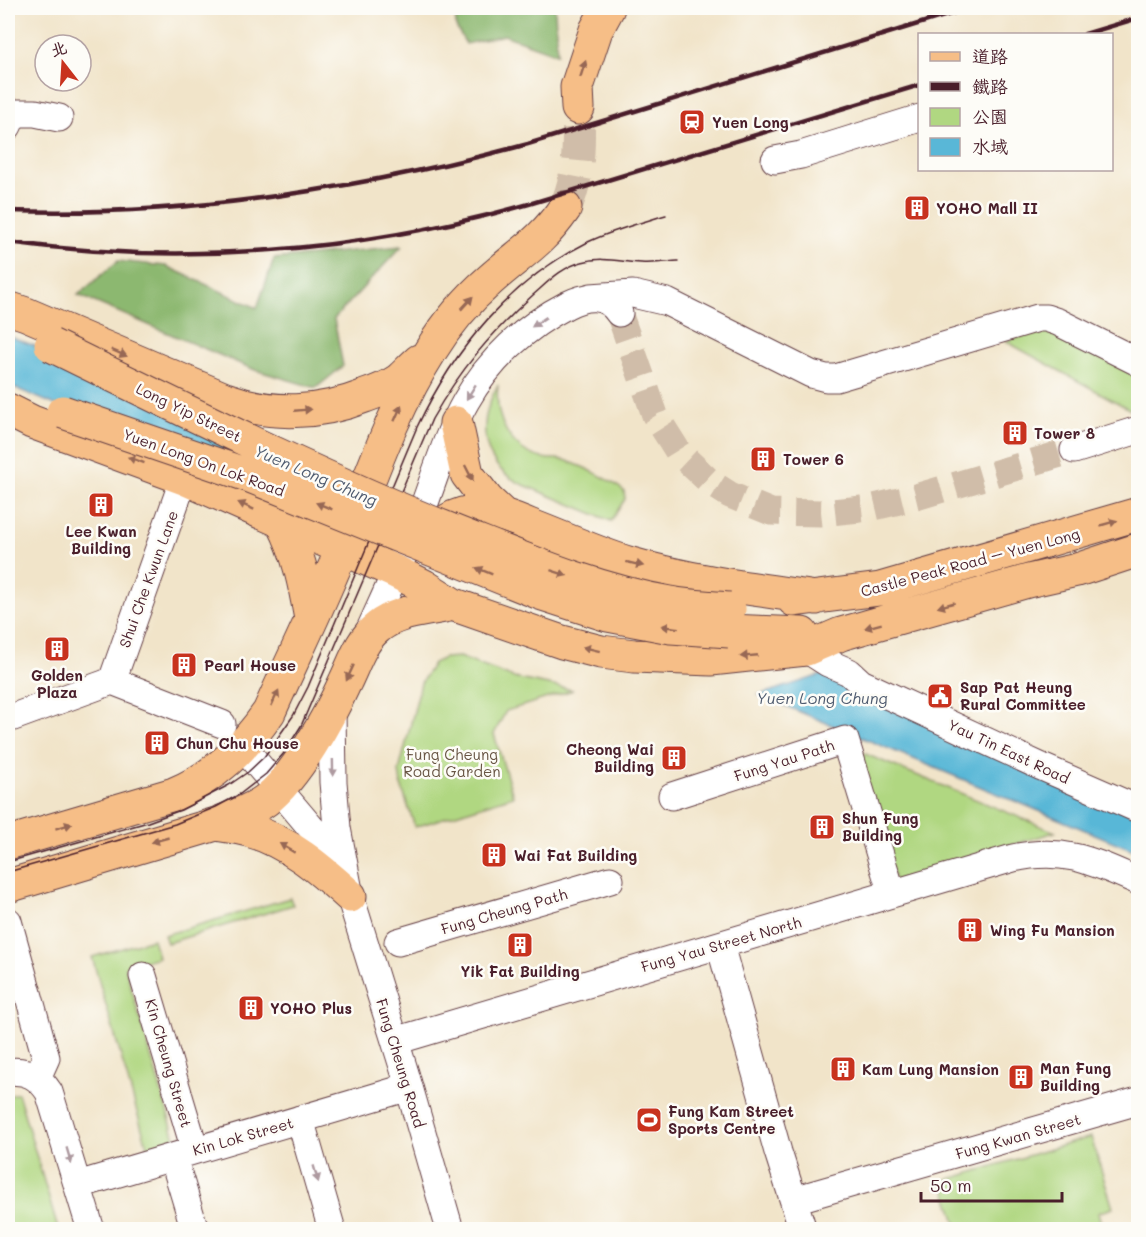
<svg xmlns="http://www.w3.org/2000/svg" width="1146" height="1237" viewBox="0 0 1146 1237" font-family="Mali,'LXGW WenKai TC',sans-serif">
<rect width="100%" height="100%" fill="#fdfcf7"/>
<filter id="ink" filterUnits="userSpaceOnUse"><feTurbulence type="fractalNoise" baseFrequency=".0167" numOctaves="2"/><feDisplacementMap in="SourceGraphic" scale="12" xChannelSelector="R" yChannelSelector="G"/><feConvolveMatrix kernelMatrix="1 2 1 2 8 2 1 2 1" color-interpolation-filters="sRGB"/></filter>
<filter id="wash" filterUnits="userSpaceOnUse"><feTurbulence type="fractalNoise" baseFrequency=".008" numOctaves="4" result="noise"/><feDisplacementMap in="SourceGraphic" scale="24" xChannelSelector="R" yChannelSelector="G"/><feGaussianBlur stdDeviation="1.35" result="paint"/><feColorMatrix in="noise" values="0 0 0 0 0 0 0 0 0 0 0 0 0 0 0 0 0 1.4 0 .05"/><feComposite in="paint" operator="in"/></filter>
<g filter="url(#wash)">
<rect width="100%" height="100%" fill="#f1e4c9"/>
<path fill="#b0d781" stroke="#7d7b56" stroke-width="1.5" d="M1044,330l14,3 80,43v38l-133,-73z
M498,385c-4,32 11,65 44,73 10,2 20,0 28,4 17,6 41,18 54,29l1,8 -14,22 -92,-38c-40,-21 -42,-62 -21,-98z
M459,657l55,21 59,12 -67,21 -12,23 19,62 -98,31 -14,-42 -2,-14 22,-88 12,-20 11,-5z
M853,749l202,83 -160,49z
M290,898l3,7 -126,38 -3,-8z
M153,939l5,18 -33,10 52,178 -28,8 -57,-196z
M18,1093l40,136h-50v-133z
M1091,1137l22,71 -15,5 5,16h-145l-15,-48z"/>
<path fill="#8cb86f" stroke="#6b6c4d" stroke-width="1.5" d="M455,8h100l2,46 -53,-19 -38,9 -10,-17z
M402,246l-68,73 9,47 -27,22 -61,-18 -177,-75 40,-34 48,5 91,42 17,-49z"/>
<path fill="#59b7d7" stroke="#526b81" stroke-width="1.5" d="M8,336l38,14 288,127 -19,38 -307,-130z
M824,674l215,101 99,41v36l-379,-157z"/>
</g>
<g filter="url(#ink)">
<g fill="none" stroke-linecap="round" stroke-linejoin="round">
<path stroke="#d0bda9" stroke-width="27" stroke-dasharray="27 14" stroke-linecap="butt" d="M619,313l36,102 24,38 32,30 19,12 41,17 50,1 49,-5 46,-11 158,-47"/>
<path stroke="#d0bda9" stroke-width="33" stroke-dasharray="33 16" stroke-linecap="butt" d="M565,208c15,-33 14,-64 13,-100"/>
<g stroke="#633d43" stroke-width="29">
<path id="minor" d="M8,126l6,-13h21l24,5
M775,160l26,-5 119,-37
M591,297l42,-3 34,8 144,72 15,4h10l202,-60h8l12,4 80,40
M1074,450l64,-20
M367,636c19,-42 38,-83 55,-125 13,-35 26,-79 44,-110 23,-41 60,-75 101,-96 19,-10 39,-12 52,8
M806,649l22,14 21,9 12,11 181,84 96,42
M112,681l72,-203
M332,710l1,72 4,46 13,68 55,177 45,157
M8,719l104,-38 110,43
M242,746l82,97 14,28
M672,796l173,-56 47,154
M8,921l38,137 -9,20
M398,942l212,-62
M720,945l58,207 25,78
M143,976l52,174
M395,1041l618,-183c52,-11 79,3 125,23
M8,1072c18,-3 31,5 41,20l42,138
M300,1119l32,111
M173,1157l22,73
M78,1185l331,-98
M794,1200l344,-99"/>
</g>
<g stroke="#633d43" stroke-width="35">
<path id="major" d="M578,108l-1,-21 19,-57 12,-22
M8,308l18,6 199,85c46,17 95,15 140,-3 12,-4 24,-9 34,-16 7,-6 13,-13 20,-19
M8,410l24,12 152,56 212,94 28,14 28,18 110,38 39,10 33,4 77,3 95,-10 35,-15 187,-53 49,-11 61,-20
M456,423l11,51 20,26 15,14
M283,523c16,31 22,62 28,96
M431,547c3,-23 25,-35 46,-35 21,-1 38,7 57,15 31,12 62,26 94,36 61,18 125,26 188,35
M794,600l86,-11 258,-75
M729,631l73,3
M216,824c11,2 22,3 32,6 40,11 72,39 102,66
M8,843l166,-49c41,-17 70,-46 95,-82 24,-54 51,-108 73,-163 27,-67 50,-138 89,-199 16,-26 36,-50 59,-70 30,-27 51,-37 75,-72
M8,886l208,-62c17,-7 35,-13 50,-24 30,-23 63,-83 79,-118 9,-18 16,-42 33,-55 21,-17 48,-16 74,-23"/>
</g>
<use href="#minor" stroke="#fff" stroke-width="27"/>
<use href="#major" stroke="#f6be87" stroke-width="33"/>
<path stroke="#4a1f2b" stroke-width="1.5" d="M8,862l140,-40 33,-12 48,-25 19,-13 16,-15 29,-41 15,-29 109,-260c37,-78 93,-146 171,-185 25,-12 52,-19 78,-27
M8,872l167,-48 41,-17 24,-13 26,-20 18,-21 17,-27 131,-307c28,-49 59,-86 101,-124 15,-13 29,-28 49,-33 20,-6 39,0 59,1 13,1 25,-1 37,-2"/>
<path stroke="#4a1f2b" stroke-width="4.5" d="M1085,34l53,-16
M8,211c175,6 350,-21 520,-67l442,-136
M8,242c174,24 353,10 521,-38l391,-119"/>
<g stroke="#633d43" stroke-width="35" stroke-linecap="butt">
<path id="major-bridge" d="M51,345c133,65 266,132 404,187 71,28 140,58 215,71 20,4 40,4 59,6
M63,412l187,64 290,117 68,22 63,12 58,4"/>
</g>
<use href="#major-bridge" stroke="#f6be87" stroke-width="33"/>
</g>
<defs><path id="oneway-solid" d="M-6-.8H1V-3.2L6.5 0L1 3.2V.8H-6Z" transform="scale(1.5)"/></defs>
<g fill="#976754">
<use href="#oneway-solid" transform="translate(583 69) rotate(-72)"/>
<use href="#oneway-solid" transform="translate(467 303) rotate(-47)"/>
<use href="#oneway-solid" transform="translate(119 353) rotate(23)"/>
<use href="#oneway-solid" transform="translate(303 410) rotate(-5)"/>
<use href="#oneway-solid" transform="translate(398 413) rotate(-66)"/>
<use href="#oneway-solid" transform="translate(136 460) rotate(-160)"/>
<use href="#oneway-solid" transform="translate(469 473) rotate(63)"/>
<use href="#oneway-solid" transform="translate(246 506) rotate(-156)"/>
<use href="#oneway-solid" transform="translate(324 506) rotate(-158)"/>
<use href="#oneway-solid" transform="translate(1109 523) rotate(-16)"/>
<use href="#oneway-solid" transform="translate(635 564) rotate(14)"/>
<use href="#oneway-solid" transform="translate(484 571) rotate(-158)"/>
<use href="#oneway-solid" transform="translate(559 573) rotate(18)"/>
<use href="#oneway-solid" transform="translate(946 605) rotate(164)"/>
<use href="#oneway-solid" transform="translate(873 626) rotate(165)"/>
<use href="#oneway-solid" transform="translate(670 627) rotate(-173)"/>
<use href="#oneway-solid" transform="translate(591 649) rotate(-166)"/>
<use href="#oneway-solid" transform="translate(749 656) rotate(175)"/>
<use href="#oneway-solid" transform="translate(350 673) rotate(115)"/>
<use href="#oneway-solid" transform="translate(275 698) rotate(-65)"/>
<use href="#oneway-solid" transform="translate(64 826) rotate(-17)"/>
<use href="#oneway-solid" transform="translate(160 840) rotate(164)"/>
<use href="#oneway-solid" transform="translate(287 848) rotate(-149)"/>
</g>
<g fill="#ae9aa0">
<use href="#oneway-solid" transform="translate(539 322) rotate(146)"/>
<use href="#oneway-solid" transform="translate(471 392) rotate(122)"/>
<use href="#oneway-solid" transform="translate(333 768) rotate(89)"/>
<use href="#oneway-solid" transform="translate(69 1156) rotate(74)"/>
<use href="#oneway-solid" transform="translate(316 1174) rotate(74)"/>
</g>
</g>
<defs>
<g id="station-square" transform="scale(1.35)"><rect x="-9" y="-9" width="18" height="18" rx="4" fill="#c8321e" stroke="#fdfcf7"/><path d="M-3-6H3Q5-6 5-4V2Q5 4 3 4L4.5 6H3L1.5 4h-3L-3 6H-4.5L-3 4Q-5 4-5 2V-4Q-5-6-3-6ZM-3.5-4v3h7v-3ZM-3.5 1v1.5H-2V1ZM2 1v1.5H3.5V1Z" fill="#fff"/></g>
<g id="building-square" transform="scale(1.35)"><rect x="-9" y="-9" width="18" height="18" rx="4" fill="#c8321e" stroke="#fdfcf7"/><path d="M-4-6H4V6H1V3H-1V6H-4ZM-2.5-4.3h1.7v1.8h-1.7ZM.8-4.3h1.7v1.8H.8ZM-2.5-1h1.7V.8h-1.7ZM.8-1h1.7V.8H.8Z" fill="#fff"/></g>
<g id="civic-square" transform="scale(1.35)"><rect x="-9" y="-9" width="18" height="18" rx="4" fill="#c8321e" stroke="#fdfcf7"/><path d="M-.6-6.5H3V-4.5H.6V-3L4-1V1h2V6H-6V1h2V-1L-.6-3ZM-1.2 2.5V6h2.4V2.5Z" fill="#fff"/></g>
<g id="stadium-square" transform="scale(1.35)"><rect x="-9" y="-9" width="18" height="18" rx="4" fill="#c8321e" stroke="#fdfcf7"/><path d="M0-5a6.5 5 0 1 0 0 10a6.5 5 0 1 0 0-10ZM-3.5-1.8h7v3.6h-7Z" fill="#fff"/></g>
</defs>
<g fill-rule="evenodd">
<use href="#station-square" x="692" y="122"/>
<use href="#building-square" x="917" y="208"/>
<use href="#building-square" x="1015" y="433"/>
<use href="#building-square" x="763" y="459"/>
<use href="#building-square" x="101" y="505"/>
<use href="#building-square" x="57" y="649"/>
<use href="#building-square" x="184" y="665"/>
<use href="#civic-square" x="940" y="696"/>
<use href="#building-square" x="157" y="743"/>
<use href="#building-square" x="674" y="758"/>
<use href="#building-square" x="822" y="827"/>
<use href="#building-square" x="494" y="855"/>
<use href="#building-square" x="970" y="930"/>
<use href="#building-square" x="520" y="945"/>
<use href="#building-square" x="251" y="1008"/>
<use href="#building-square" x="843" y="1069"/>
<use href="#building-square" x="1021" y="1077"/>
<use href="#stadium-square" x="649" y="1120"/>
</g>
<g text-anchor="middle" dominant-baseline="central" stroke-width="5" stroke-linejoin="round" paint-order="stroke">
<g font-size="15" font-weight="bold" fill="#4a1f2b" stroke="#fdfcf7" text-anchor="start">
<text x="712" y="122">Yuen Long</text>
<text x="936" y="208">YOHO Mall II</text>
<text x="1034" y="433">Tower 8</text>
<text x="783" y="459">Tower 6</text>
<text x="101" y="531" text-anchor="middle">Lee Kwan<tspan x="101" dy="17">Building</tspan></text>
<text x="204" y="665">Pearl House</text>
<text x="57" y="675" text-anchor="middle">Golden<tspan x="57" dy="17">Plaza</tspan></text>
<text x="960" y="687">Sap Pat Heung<tspan x="960" dy="17">Rural Committee</tspan></text>
<text x="176" y="743">Chun Chu House</text>
<text x="654" y="749" text-anchor="end">Cheong Wai<tspan x="654" dy="17">Building</tspan></text>
<text x="842" y="818">Shun Fung<tspan x="842" dy="17">Building</tspan></text>
<text x="514" y="855">Wai Fat Building</text>
<text x="990" y="930">Wing Fu Mansion</text>
<text x="520" y="971" text-anchor="middle">Yik Fat Building</text>
<text x="270" y="1008">YOHO Plus</text>
<text x="1040" y="1068">Man Fung<tspan x="1040" dy="17">Building</tspan></text>
<text x="862" y="1069">Kam Lung Mansion</text>
<text x="668" y="1111">Fung Kam Street<tspan x="668" dy="17">Sports Centre</tspan></text>
</g>
<g font-size="15" fill="#4a1f2b" stroke="#fdfcf7">
<text transform="translate(189 412) rotate(26)">Long Yip Street</text>
<text transform="translate(204 462) rotate(20)">Yuen Long On Lok Road</text>
<text transform="translate(970 562) rotate(-15)">Castle Peak Road – Yuen Long</text>
<text transform="translate(148 579) rotate(-70)">Shui Che Kwun Lane</text>
<text transform="translate(1009 751) rotate(25)">Yau Tin East Road</text>
<text transform="translate(784 760) rotate(-18)">Fung Yau Path</text>
<text transform="translate(504 911) rotate(-16)">Fung Cheung Path</text>
<text transform="translate(721 944) rotate(-16)">Fung Yau Street North</text>
<text transform="translate(169 1063) rotate(74)">Kin Cheung Street</text>
<text transform="translate(401 1063) rotate(73)">Fung Cheung Road</text>
<text transform="translate(243 1136) rotate(-16)">Kin Lok Street</text>
<text transform="translate(1018 1136) rotate(-16)">Fung Kwan Street</text>
</g>
<g font-size="15" fill="#695645" stroke="#fdfcf7">
<text x="452" y="754">Fung Cheung<tspan x="452" dy="17">Road Garden</tspan></text>
</g>
<g font-size="16" font-style="italic" fill="#505c70" stroke="#fdfcf7">
<text transform="translate(316 475) rotate(23)">Yuen Long Chung</text>
<text x="822" y="697">Yuen Long Chung</text>
</g>
</g>
<rect width="1146" height="1237" fill="none" stroke="#fdfcf7" stroke-width="30"/>
<rect x="918" y="33" width="195" height="138" fill="#fdfcf7" stroke="#b5a4a5" stroke-width="1.5"/>
<rect x="930" y="52" width="30" height="9" fill="#f6be87" stroke="#b5a4a5" stroke-width="1.5"/>
<text x="972" y="63" font-size="18" fill="#4a1f2b">道路</text>
<rect x="930" y="82" width="30" height="9" fill="#4a1f2b" stroke="#b5a4a5" stroke-width="1.5"/>
<text x="972" y="93" font-size="18" fill="#4a1f2b">鐵路</text>
<rect x="930" y="108" width="30" height="18" fill="#b0d781" stroke="#b5a4a5" stroke-width="1.5"/>
<text x="972" y="123" font-size="18" fill="#4a1f2b">公園</text>
<rect x="930" y="138" width="30" height="18" fill="#59b7d7" stroke="#b5a4a5" stroke-width="1.5"/>
<text x="972" y="153" font-size="18" fill="#4a1f2b">水域</text>
<g transform="translate(63 63) rotate(343)"><circle r="28" fill="#fdfcf7" stroke="#b5a4a5" stroke-width="1.5"/>
<path d="M0-4.5L10 22L0 15L-10 22Z" fill="#c8321e"/>
<text y="-9" font-size="16" font-weight="bold" text-anchor="middle" fill="#4a1f2b">北</text>
</g>
<path d="M921 1192v9h141v-9" fill="none" stroke="#4a1f2b" stroke-width="3"/>
<text x="930" y="1192" font-size="18" fill="#4a1f2b" stroke="#fdfcf7" stroke-width="4.5" paint-order="stroke">50 m</text>
</svg>
